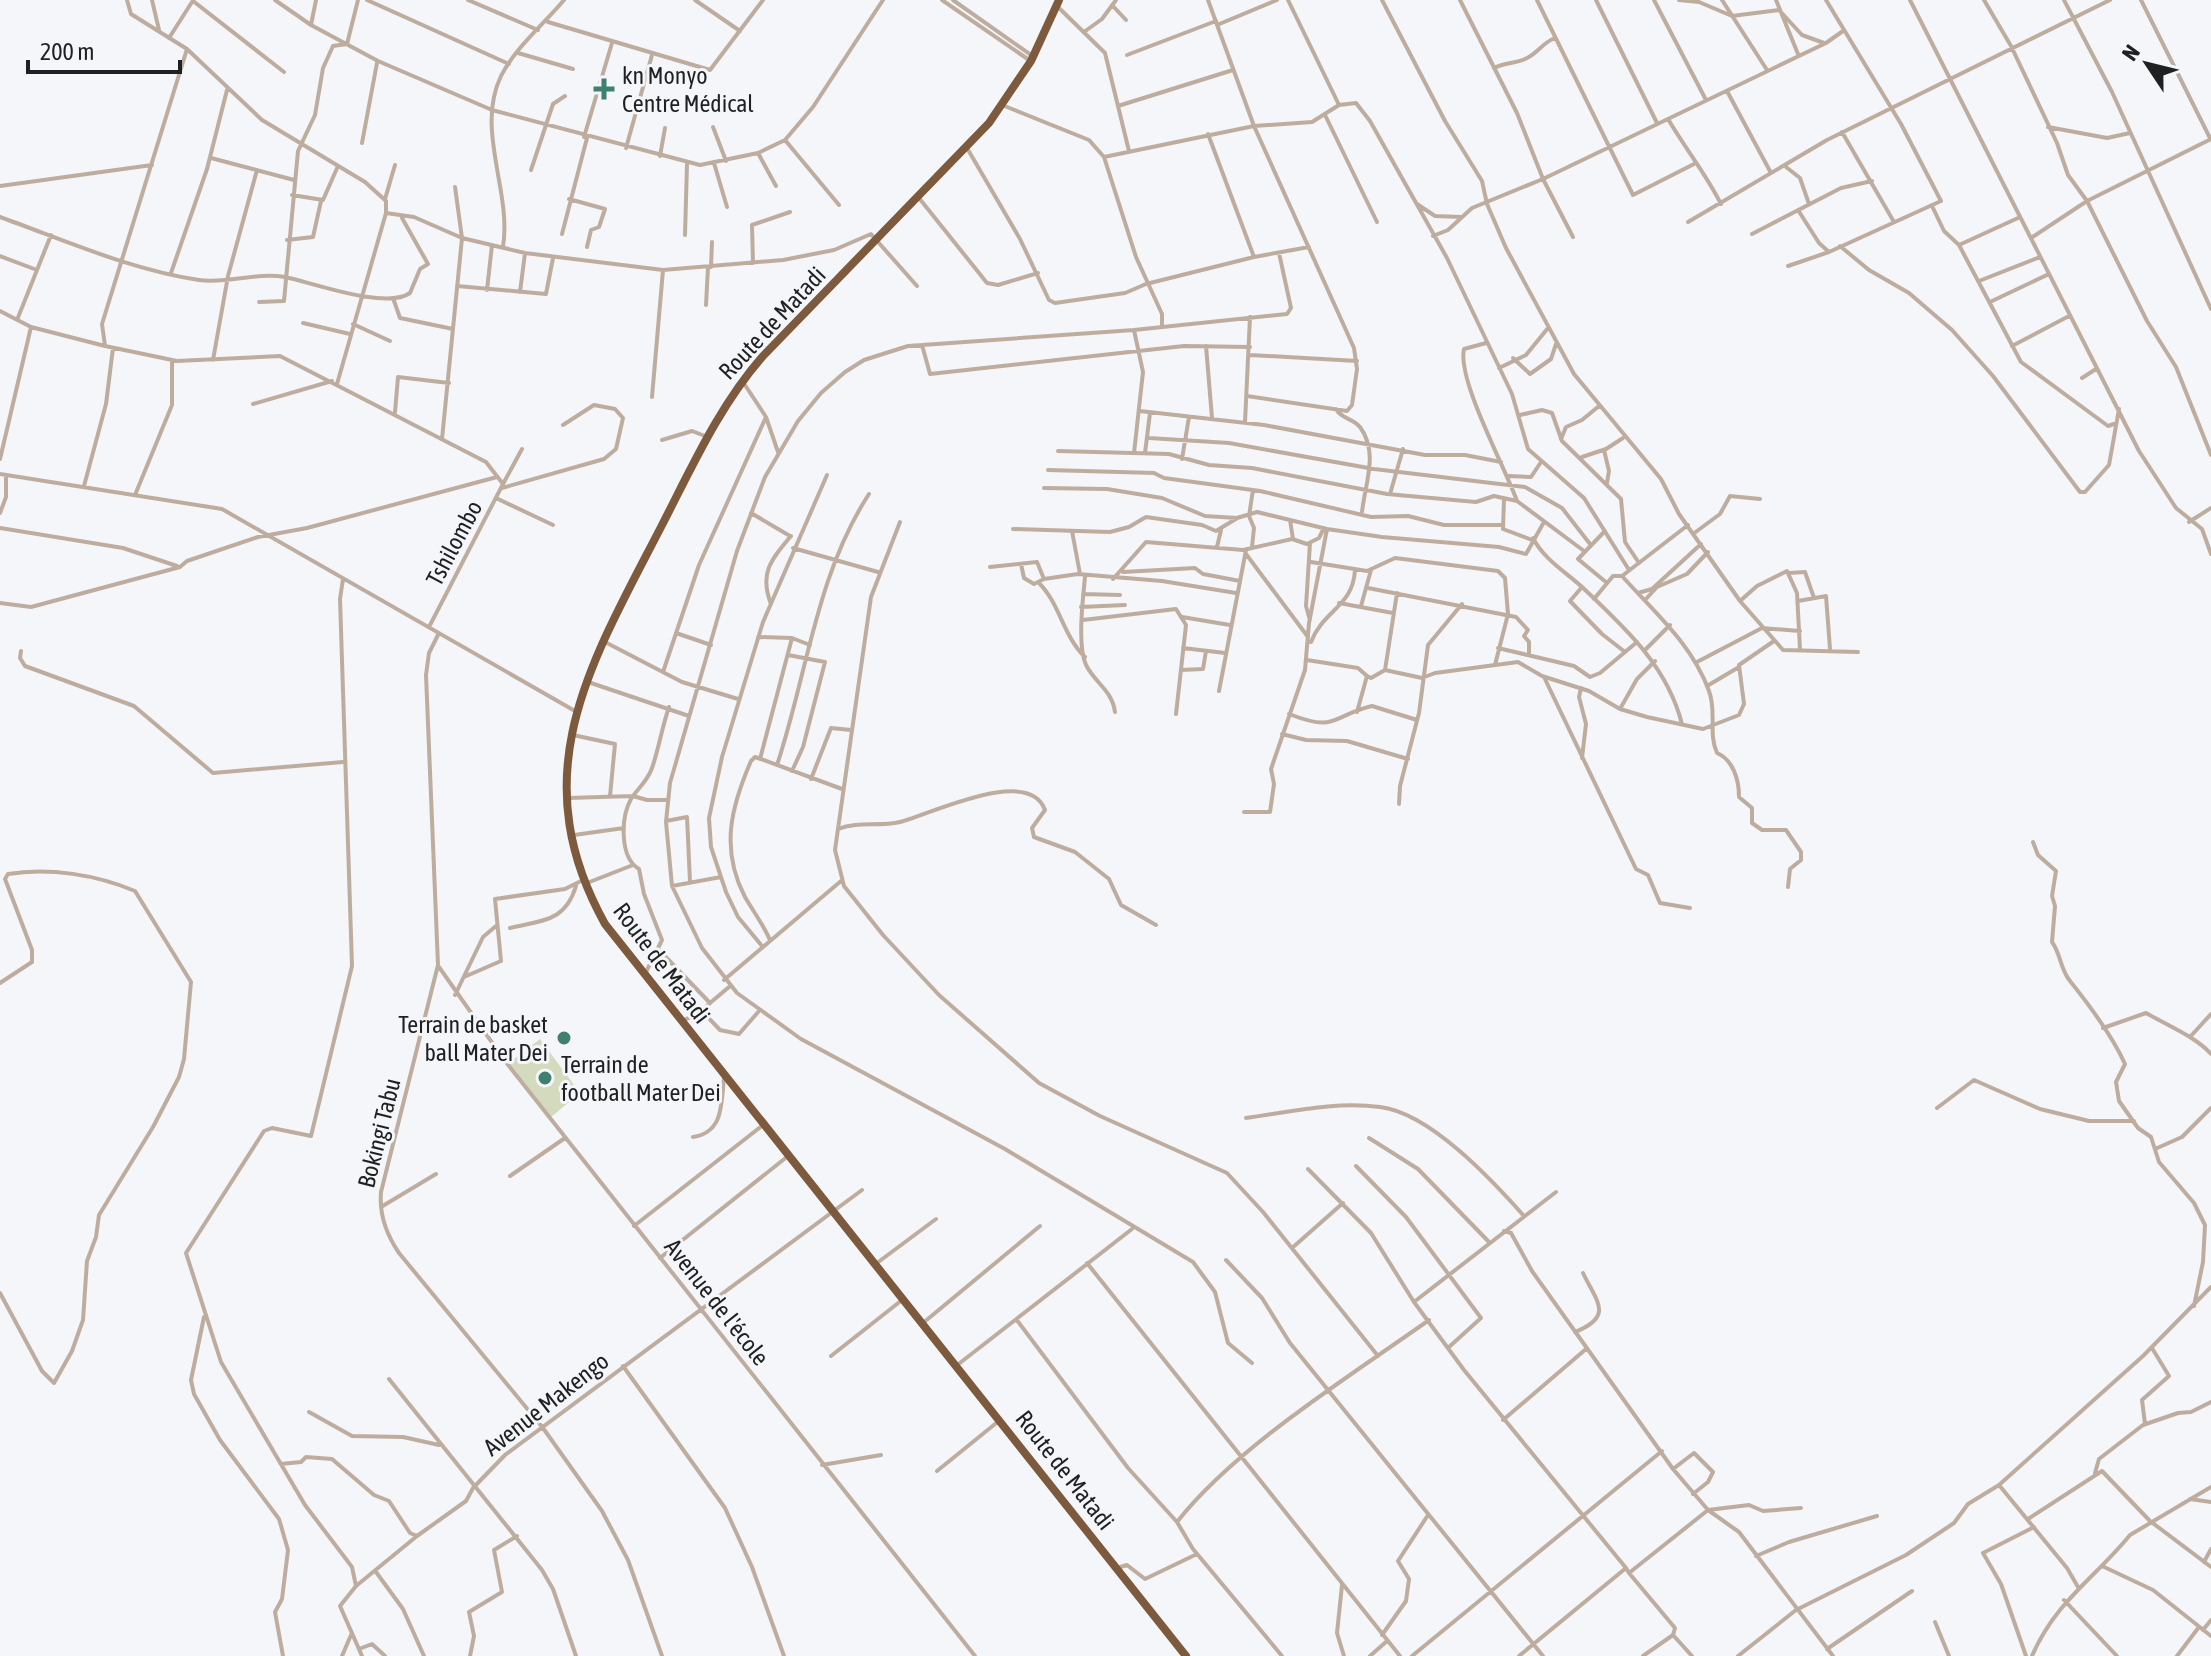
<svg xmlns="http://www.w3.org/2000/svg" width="2211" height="1656" viewBox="0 0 2211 1656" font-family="'Asap Condensed',sans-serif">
<rect width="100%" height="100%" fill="#f4f6f9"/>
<path fill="#d4dabe" d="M540,1039l40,54 -29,24 -42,-54z"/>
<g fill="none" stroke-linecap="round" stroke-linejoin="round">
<path stroke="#bead9f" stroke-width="4" d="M127,0l4,14 56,35 75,71 103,62 21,19v12l-49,171
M152,0l7,30
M275,0l36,25 67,36 114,49 208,55 58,-12 27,-13 28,-33 70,-107
M367,0l142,64
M468,0l70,30
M695,0l45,31
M942,0l87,60
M953,0l78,55
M1208,0l46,126 100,222 3,21 -5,36 -5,6 -100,-15
M1288,0l51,105
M1382,0l63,121 37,60 5,23 19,44 68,126 87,105 18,35 61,87 43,49 75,2
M1460,0l57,113 26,66 30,58
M1537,0l96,195 61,-31
M1596,0l61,123
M1654,0l52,100
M1679,0l20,2 33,14 47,-6 23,25 22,8
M1722,0l45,70
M1776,0l22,54
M1910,0l229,451 37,57 26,21 9,25
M1984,0l27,46 46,97 11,32 19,26 60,120 29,46 35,88
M2064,0l48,92 99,217
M2141,0l69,138
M193,1l91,71
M1112,5l14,15
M1057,6l48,47 24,98
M548,22l162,48 53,-70
M311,25l5,-25
M1217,25l60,-25
M1084,32l18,-13 14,-19
M169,38l23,-36
M187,49l-85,275 3,22 72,15 103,-5 206,106 17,22 -74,143
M518,53l55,16
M1127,55l89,-34
M1494,68c12,-6 22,-4 33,-10 12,-6 15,-15 28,-20
M1727,91l44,82
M1002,105l87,35 15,17 150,-31 58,-4 27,-17 17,-2 14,18 77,137 65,136 16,55 56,49 45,72
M1118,106l115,-36
M1326,117l51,105
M1668,119c17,29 38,55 53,85
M713,127l13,34
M2048,127l59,11 23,-5
M1842,132l52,90
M1208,134l46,123
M584,137l28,-94
M785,140l54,65
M362,143l15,-80
M626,148l26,-93
M967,148l53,91 29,61 6,3 70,-10 21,-9 108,-27 55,-10
M758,153l18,33
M660,156l5,-28
M1104,157l32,100 26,57v11
M211,158l83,22
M714,163l13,44
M1786,167l14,11 9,26
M531,170l22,-66 12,-8
M0,186l152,-21
M292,195l31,5 15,-34
M919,198l68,85 11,2 40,-12
M385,199l10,-34
M569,199l36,10 -6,18 -8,3 -4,17
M1417,204l18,12 27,1
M1933,208l11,23 15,14 62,117 87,64 6,-2
M1798,210l21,33 10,9
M386,213l28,4 48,21 63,15 138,17 120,-10 51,-10 37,-16 46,52
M0,217c64,23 131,53 199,63 29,4 57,-8 86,-3 29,6 101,33 125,16l10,-24 8,-5 -26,-46
M1688,222l139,-82 283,-140
M562,234l25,-96
M1752,234l89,-46 31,-7
M685,235l2,-71
M1433,236l15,-6 24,-22 71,-29 283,-136 17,-12
M2031,238l56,-37 124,-62
M287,240l26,-3 8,-36
M1959,245l59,-27
M1840,246l29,24 40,23 43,37 41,46 87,116h5l24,-27 10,-56
M503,247c9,-56 -28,-117 -2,-171 14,-28 43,-52 63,-76
M0,256l37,14
M753,263l-1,-38 38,-13
M1788,266l41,-14 112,-51 -40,-77 -75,-124
M711,267l1,-25
M171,273l36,-104 20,-79
M1979,281l61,-24
M457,286l89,8 7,-36
M487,290l5,-45
M520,292l5,-39
M393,298l7,20 53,11
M259,302l25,-1 14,-150 17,-36 8,-47 10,-22 14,-2 11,-44
M1990,302l59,-28
M706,305l2,-38
M0,311l31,16 74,19
M17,320l34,-85
M303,323l47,11
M353,324l37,17
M1486,343l-22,6c-7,31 41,118 53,152
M922,345l8,29 254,-28 66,1
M1206,346l6,72
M2012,346l57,-30
M1250,355l107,6
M1513,358l17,16 21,-15 5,-15
M213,360l15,-84 29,-106
M1499,368l27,-13 22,-27
M2082,378l14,-9
M743,382l23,35 12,35
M652,397l11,-127
M253,404l79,-23
M1336,409c5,10 17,9 24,18 19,26 5,56 2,85
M1140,411l124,14 161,30h40l36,7
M395,412l3,-35 51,6
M1520,415l22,-5 10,3 10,28 59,58 4,43 14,21
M1245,422l5,-105
M1149,438l80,5 145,26 151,18 37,21 28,36
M442,439l20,-201 -7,-51
M1561,439l5,-12 16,-7 17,-14
M662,440l30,-9 13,5
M1604,450l5,21 -2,12
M1058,451l111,3 40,11 43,3 135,26 89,8 18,-6 23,5 67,50
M1134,453l9,-81 -9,-42
M1145,453l5,-40
M1582,457l24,-8 17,-11
M0,459l31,-132
M1182,459l7,-42
M1048,470l106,3 10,5 96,13 111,26 37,-1 36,9h59
M0,474l222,35 353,202
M1509,476l22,1 10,-15
M503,484l19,-35
M84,486l22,-82 7,-56
M502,488l102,-29 12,-10 7,-31 -8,-9 -21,-4 -31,20
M1044,488l63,1 55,9 43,18 32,2 20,-6 70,17 55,8 117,10 27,7 18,-32
M1390,494l13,-45
M135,495l37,-90v-45
M498,499l55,26
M1504,499l-1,30 29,11
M0,513l6,-16v-20
M751,513l39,23
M1290,520l3,19
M900,522l-29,75 -36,253 9,36 39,49 56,60 100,88 61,33 127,57 36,39 115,144
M2189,522l22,-14
M0,528l123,20 54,18
M1013,529l97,3 19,-5 17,-10 56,8 14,6 23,-14
M1072,531l8,43
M1605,531l-27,28 29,24
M1693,534l27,-20 10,-18 30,3
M1533,538c10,20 31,33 48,48 43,41 86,79 101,138
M1217,547l4,-17
M1252,547l2,-19 -5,-12 4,-26
M793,548l85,24
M1246,554l62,83
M1311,562l56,9 28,-13 103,13 7,7 3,36 -13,51
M1021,564l3,14 10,6 10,-5 34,-5 84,7 74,12
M990,567l47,-5 7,17
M1123,572l72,-4 8,6 37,7
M1789,573l16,-1 9,26
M1622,576c33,37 70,68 87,115 8,21 -1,43 8,62 16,7 22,26 22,44l13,11v15l10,7h24l15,22v8l-11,9 -2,18
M1085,577c-2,21 -8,68 1,88 9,18 26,25 29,47
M343,579l-3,20 12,367 -41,170 -39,-8 -8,3 -78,122 35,109 84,143 47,62 4,19
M1113,579l33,-37 97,8 49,-11 15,5 12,-6 5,-10
M1039,583c21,21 24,53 46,74
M1582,587l-12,14 32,33 23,18
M1368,588l148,29 12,13 -4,6 5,6v13
M1638,593l14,-4 49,-45
M1083,594l37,1
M1594,599l19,-23h9l66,-51
M1645,600l12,-13 30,-13 21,-22
M1740,601l17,-15 30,-15 10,22 3,56
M1798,601l28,-5 4,53
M0,603l31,4 149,-40 7,-6 71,-24 49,-9 190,-51
M1339,603l54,10
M771,604c-12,-31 0,-44 20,-68
M1361,606l10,-36
M1081,607l44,-2
M1182,617l48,8
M1309,617l-3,-11 4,-63
M1083,620l93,-11 10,16 -10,89
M439,633l-10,20 -3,22 12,290 -57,227c-2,23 5,42 18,61l144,175 59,83 26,49 34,96
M676,633l35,12
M758,637l34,1 18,7
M605,642l77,40 56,17
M1311,642c12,-32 42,-35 44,-72
M1183,648l42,5
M1498,648l76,18 16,11 10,-4 37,-31
M1645,650l25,-25
M21,651l-1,7 5,8 109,40 79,67 130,-11
M788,655l37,7 -22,85 -11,24
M1307,660l51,8 9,8
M1697,662l65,-34 38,3
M1181,670l22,-1 3,-18
M1385,670l12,-77
M663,672l36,-107 67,-148
M1367,676l4,2 14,-8 37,8 13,-5 83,-11 24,14 47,15 31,18 27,8 56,12 36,-14 5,-11 -5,-39 35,-24
M1544,677l92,192 12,6 12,28 30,5
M588,682l101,34
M1707,686l32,-19
M1581,688l-2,9 7,27 -4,34
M1219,691l27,-141
M1620,709l17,-30 18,-18
M1357,712l10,-36
M1289,714c49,19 41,2 83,-8l45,14
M1282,734l24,6 41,1 61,18
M573,735l42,9 -5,52
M760,759l32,-121
M777,765c30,-90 39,-190 92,-271
M811,779l20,-51 20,2
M568,798l65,-2 14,4h19
M1399,804l1,-18 19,-73 9,-68 34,-41
M1244,812h26l4,-28 -3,-15 34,-99 4,-47 18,-94
M666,821l21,-4 3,65
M838,829c20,-8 41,-2 62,-7 31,-8 129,-57 145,-12l-13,18 2,9 41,15 34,27 12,26 35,20
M574,835l50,-7
M2033,842l5,13 18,16 -4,25 3,10 -3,36c9,12 8,27 18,39 20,25 42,54 55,83l-9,18 3,19 19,27 13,9 8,25 35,41 11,22 -2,37 -9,44
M587,883l46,-18
M672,886l49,-9
M510,928c33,-8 55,-6 66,-42
M770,940c-7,-16 -17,-29 -25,-43 -25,-48 -14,-90 6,-136l4,-4 6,2 81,30
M762,946l-24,-29 -12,-25 -15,-45 -2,-29 13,-61 41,-135 64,-147
M659,950l51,53 -11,11 -18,7
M439,967l66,94 470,595
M646,972l16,-32 -18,-46 -5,-25c-20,-12 -18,-52 -8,-70 7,-11 16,-17 21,-31 7,-20 10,-41 17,-61
M464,977l37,-16 -6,-62 70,-10 18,-9
M724,980l117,-99
M0,983l32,-21v-12l-27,-71 3,-5c41,-7 89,1 127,17l56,91 -7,77 -5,18 -26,50 -54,88 -3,22 -9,24 -4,59 -11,31 -18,32 -12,-12 -42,-78
M455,995l28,-58 13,-11
M710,1003l19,-16
M702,1011l18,19 19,4 20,-23
M2103,1028l43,-15c21,12 50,24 65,41
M2190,1037l21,-23
M1937,1108l37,-28 66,29 49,12h45
M1246,1118c44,-6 89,-17 134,-11 50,6 112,73 144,109
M693,1137c31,-5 28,-33 31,-59
M1369,1138l49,31 71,73
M2155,1149l27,-12 29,-29
M1356,1166l50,51 75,101 -32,29
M1308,1169l63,64 43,69 50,68 162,198
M510,1176l55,-38
M381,1207l55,-33
M634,1226l129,-101
M1504,1231l7,2 21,38 141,198 35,41 31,22 94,124
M1292,1248l51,-45
M660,1258l128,-102
M1226,1260l36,38 28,45 253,313
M877,1263l59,-44
M1087,1263l313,393
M1414,1302l142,-110
M204,1317l-13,63 3,14 26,46 59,79 9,31 -6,49 -7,13 8,44
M1016,1319l112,149 49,54 16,27 89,107
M923,1323l117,-97
M1575,1332c40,-16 21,-31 8,-59
M831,1356l71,-56
M1252,1363l-24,-20 -13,-51 -22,-30 -188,-113 -204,-110 -64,-46 -35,-45 -30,-62 -6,-64 4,-39 67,-232 28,-74 33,-56 23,-28 24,-21 19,-12 44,-14 226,-16 153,-16 4,-6 -12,-55
M623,1366l102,142 27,59 32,89
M956,1366l176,-137
M389,1379l153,191 11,19 23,67
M309,1412l43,24 51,1 36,8
M1503,1420l83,-71
M2145,1424l-3,-24 27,-24 -17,-28
M281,1464l20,-2 5,-5 26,2 42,36 15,6 21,32 7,3
M822,1465l59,-10
M1673,1469l21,-16 19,19 -5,10 -15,12
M937,1471l63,-51
M2095,1473l4,-14 44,-34 35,-12 13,-1 20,-10
M1999,1485l68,83 11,19
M2190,1499l21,3
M2028,1519l74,-48 48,50 61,46
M1177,1522c60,-76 172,-145 252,-202
M1756,1556l33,-14 88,-26
M2204,1562l7,-13
M2102,1566l51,24 58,46
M1117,1568l10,-3 18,14 52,-25
M376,1572l27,37 21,47
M1629,1573l46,55 -2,7 19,21
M1342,1585l-5,48 7,23
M2064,1600l53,56
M1935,1622l14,34
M2203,1630l8,-10
M1382,1635l24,-34 3,-22 -11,-18 30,-46
M359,1649l13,-5 13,12
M1827,1649l85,-58
M342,1656l9,-21
M362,1656l-22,-50 16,-20 61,-50 49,-35 7,-13 32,-33 357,-265
M470,1656l4,-20 -5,-24 33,-20 -8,-42 23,-14
M1370,1656l17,-15
M1412,1656l250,-205
M1519,1656l107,-88 3,5 79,-63 41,-5 14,6 38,-3
M1643,1656l30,-21
M1738,1656l58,-46 110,-55 48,-32 14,-19 31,-19 144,-129 68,-69
M2026,1656l-25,-72 -18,-31 51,-26
M2032,1656c23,-54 63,-78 98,-121l81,-48
M2177,1656l22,-29"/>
<path stroke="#7d5a3d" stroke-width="8" d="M1059,0l-28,61 -42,62 -226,233c-44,50 -71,111 -102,171 -70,136 -140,246 -56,397l581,732"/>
</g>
<g fill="#408070" stroke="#f4f6f9" stroke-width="3">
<path d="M600 77h8v8h8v8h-8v8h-8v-8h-8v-8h8z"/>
<circle cx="564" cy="1038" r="8"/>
<circle cx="545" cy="1078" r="8"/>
</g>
<g text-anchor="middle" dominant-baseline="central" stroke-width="6" stroke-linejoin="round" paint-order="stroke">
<g font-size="24" fill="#1f2021" stroke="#f4f6f9" text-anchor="start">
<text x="622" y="75">kn Monyo<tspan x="622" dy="28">Centre Médical</tspan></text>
<text x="548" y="1024" text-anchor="end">Terrain de basket<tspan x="548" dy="28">ball Mater Dei</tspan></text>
<text x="561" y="1064">Terrain de<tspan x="561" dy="28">football Mater Dei</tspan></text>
</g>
<g font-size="24" fill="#1f2021" stroke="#f4f6f9">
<text transform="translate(772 323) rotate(-47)">Route de Matadi</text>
<text transform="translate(454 543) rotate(-62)">Tshilombo</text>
<text transform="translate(662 963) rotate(53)">Route de Matadi</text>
<text transform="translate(379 1133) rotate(-76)">Bokingi Tabu</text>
<text transform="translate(717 1302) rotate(52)">Avenue de l'école</text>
<text transform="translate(546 1404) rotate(-38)">Avenue Makengo</text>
<text transform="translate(1065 1470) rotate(52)">Route de Matadi</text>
</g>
</g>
<g transform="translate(2147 64) rotate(305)" stroke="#f4f6f9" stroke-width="6" paint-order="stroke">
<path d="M0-6L14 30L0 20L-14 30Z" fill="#1f2021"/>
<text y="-12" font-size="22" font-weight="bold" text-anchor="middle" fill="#1f2021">N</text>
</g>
<path d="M28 60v12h152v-12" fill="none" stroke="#1f2021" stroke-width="4"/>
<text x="40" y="60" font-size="24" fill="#1f2021" stroke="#f4f6f9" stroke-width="6" paint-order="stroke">200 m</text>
</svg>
